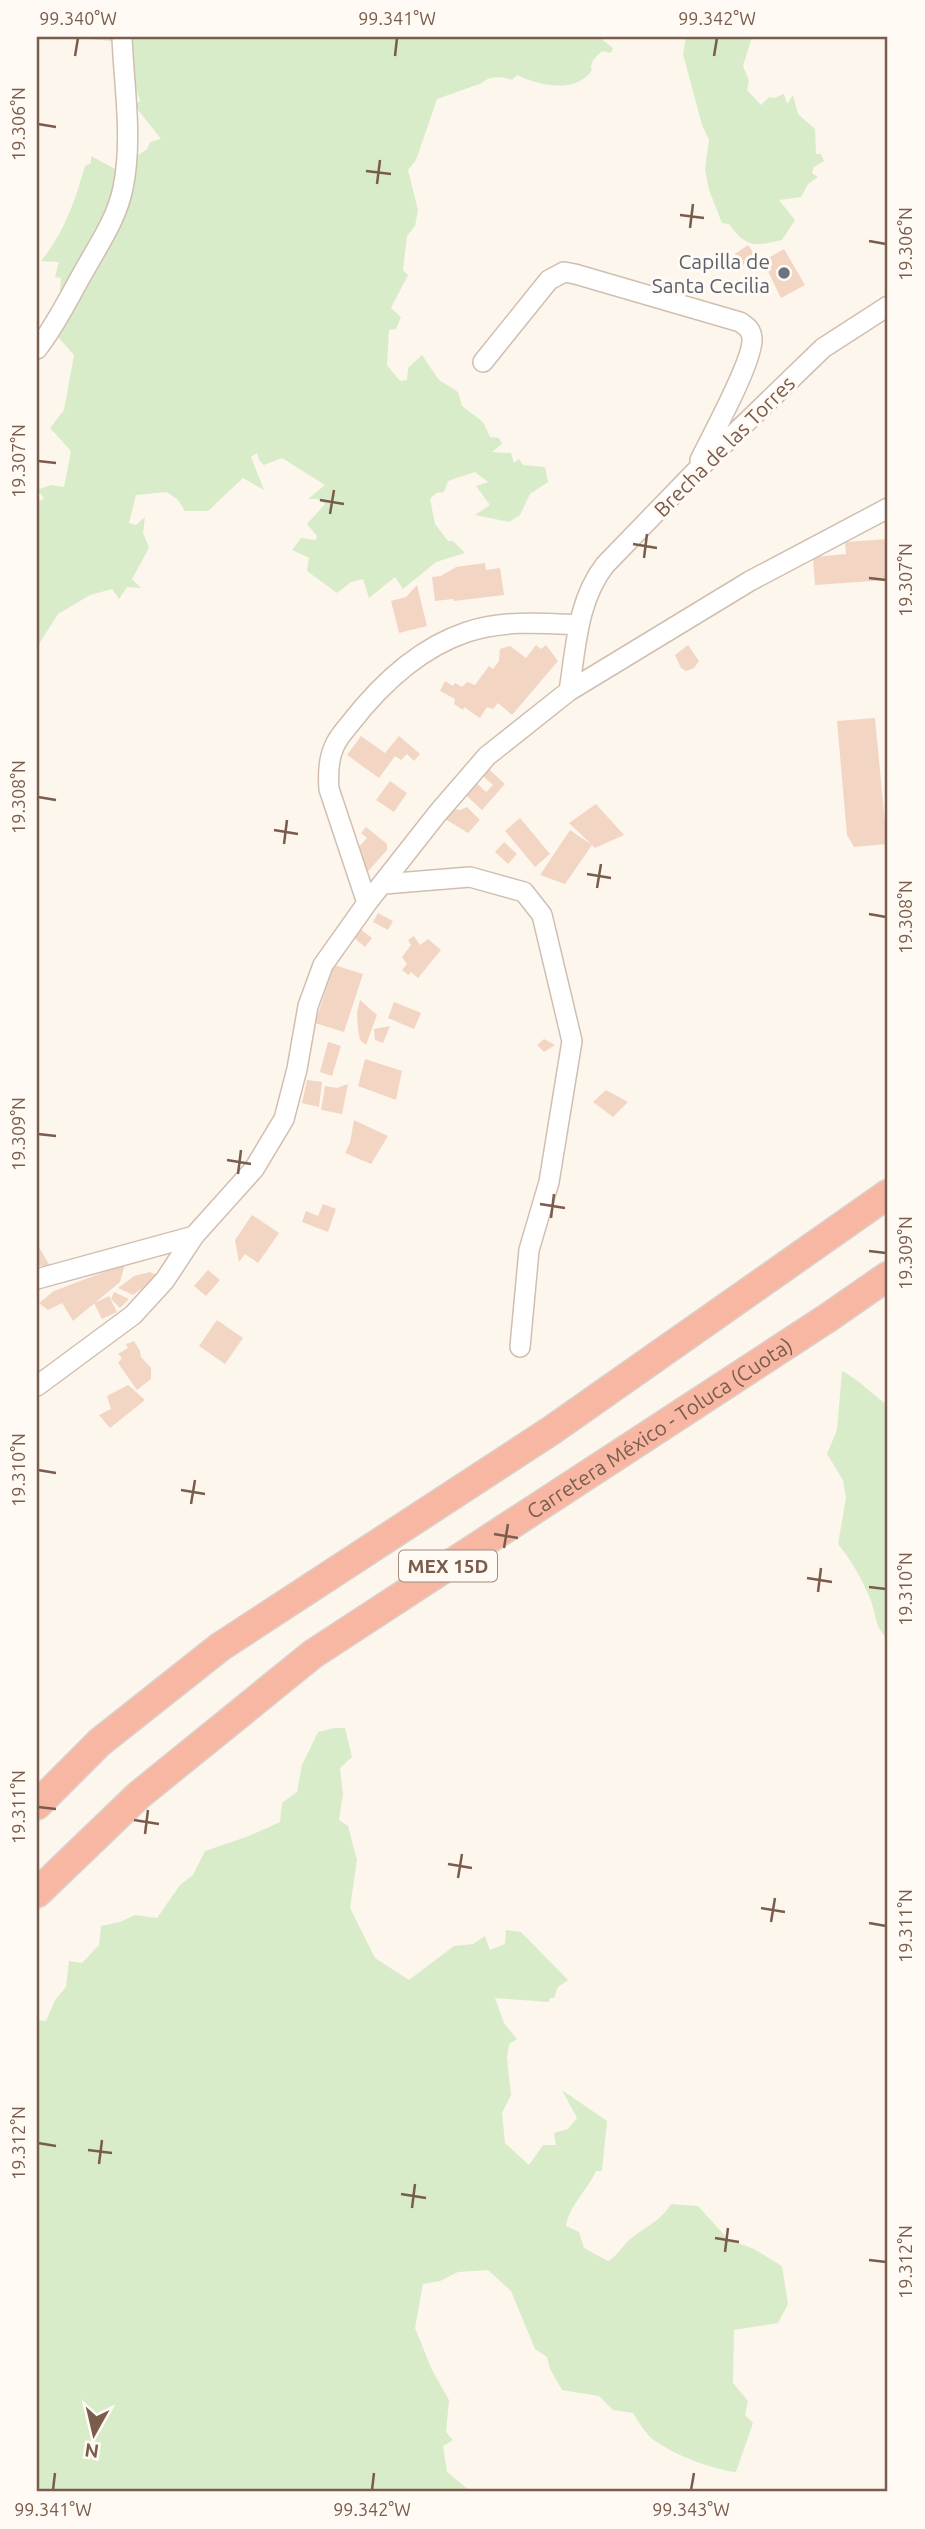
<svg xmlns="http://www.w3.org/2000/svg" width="925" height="2529" viewBox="0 0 925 2529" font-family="Ubuntu,sans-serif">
<rect width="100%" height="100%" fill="#fdf6ec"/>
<path fill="#d8ecc9" d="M71,37h528l14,11 -2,5 -9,-2c-3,3 -9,8 -10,12 -3,8 3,4 -3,11 -17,19 -52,11 -72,1l-5,5c-9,-3 -22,-5 -30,3l-45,16 -21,61 -8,10 10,40 -3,16 -8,10 -4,34 5,5 -17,33 10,9 -5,12 -7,1 -2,35 13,16 7,-1 1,-12 14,-13 17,25 19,12 4,14 21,16 7,15 9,1 3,6 -10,8 19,1 3,10 5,-4 4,6 22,2 3,15 -18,12 -10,21 -11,7 -34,-7 15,-10 -14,-19 12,-4 -13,-10 -27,9 -4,11 -8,1 -6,6 5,25 13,17h5l12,12 -29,9 -33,27 -8,-12 -26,21 -6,-19 -12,3 -14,11 -30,-22 2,-13 -17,-8 9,-12 15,2 1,-4 -10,-12 18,-20 -8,-5h-9l17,-14 -43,-27 -18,7 -5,-5 -2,-7 -6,4 13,33 -21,-12 -35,33h-23l-7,-11 -11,-8 -31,3 -7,28 7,2 9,-8 -2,16 6,15 -17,31 9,9 -14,-1 -8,12 -7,-10 -22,6 -32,19 -21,33v-144l7,-5 -7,-8 14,-5 13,2 7,-36 -21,-23 14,-18 10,-55 -17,-19 4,-58 -6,-1 4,-15 -18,-1c23,-28 34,-60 44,-95l6,-3v-7l26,14 30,-21 3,-7 11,-3 -27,-34 6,-4 -16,-50 -14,-10z
M686,37h66l-9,29 6,15 -2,9 14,15 8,-8 5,1 10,-4 3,10 6,-9 5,19 17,15 1,25h5l3,7 -10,6 -2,6 6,4 -10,7 -7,13 -22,3 16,20 -13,20c-27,6 -35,9 -53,-16l-7,-1 -13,-33 -4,-21 4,-29 -7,-15 -19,-71z
M842,1371c18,9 30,24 46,34v235c-15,-17 -10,-20 -17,-39 -9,-22 -19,-40 -33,-57l8,-46 -3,-18 -16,-26 10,-24z
M334,1728h11l7,29 -12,11 3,26 -4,26 9,6 9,34 -7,48 25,50 34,22 45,-34 19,-2 12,-8 5,14 15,-6 1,-14 15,2 47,48 -10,7 -4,11h-4l-1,4 -54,-4 9,25 13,16 -8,5 -2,14 4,37 -9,18 3,30 24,22 14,-20h13l-2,-12 14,-4 9,-11 -15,-28 45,31 -5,50h-6c-9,20 -26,33 -30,55l13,6 5,16 24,13c9,-5 13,-13 20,-20 15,-13 32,-19 43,-37l27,2 30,33 26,10 28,17 6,38 -10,19 -44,7 -1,53 15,18 -3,14 8,8 -17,49c-23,-2 -70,-20 -87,-36 -6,-7 -11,-15 -16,-23l-20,-3 -14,-14 -37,-6 -12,-21 -3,-12 -12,-8 -24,-58 -23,-21 -30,2 -18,9 -17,3 -8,44 17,42 17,30 -3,32 7,8 -10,6 4,26 23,19 9,1h-442v-472l9,1 9,-21 11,-13 3,-26 13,2 17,-18 2,-19 19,-4 15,-7 22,3 23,-33 13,-10 12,-24 44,-15 31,-14 2,-19 15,-11 5,-27 16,-33z"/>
<path fill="#f3d5c3" d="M748,245l8,11 -13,9 -8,-11z
M784,249l21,36 -24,13 -18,-37z
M888,539v41l-73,5 -2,-28 33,-3 -1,-12z
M485,563l1,7 14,-2 4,27 -50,6 -1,-2 -18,2 -3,-24 9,-1 15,-9z
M417,585l10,41 -28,7 -8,-32 15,-4z
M536,645l5,4 5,-4 12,16 -46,54 -14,-12 -5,6 -6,-2 -7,11 -16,-11 -1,3 -9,-6 1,-5 -15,-8 5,-10 8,5 2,-3 7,4 5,-5 8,3 14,-19 4,3 6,-8 1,-12 10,-3 16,12z
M688,645l11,16 -5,7 -8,3 -5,-3 -6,-13z
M875,718l12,126 -33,3 -7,-12 -10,-114z
M361,736l24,17 14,-17 21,18 -6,7 -7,-7 -6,6 -6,-4 -16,22 -32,-23z
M480,761l25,23 -23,26 -26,-24 11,-12 19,18 7,-7 -19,-17z
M390,781l17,12 -13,19 -18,-12z
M596,804l28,31 -29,13 -3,-3 -27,39 -25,-9 30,-45 22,15 -23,-22z
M467,807l13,13 -12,13 -26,-16 11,-8 7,1z
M520,818l30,36 -15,13 -30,-36z
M366,827l21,17v6l-24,27 -6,-28 10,-11 -6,-5z
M504,842l13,12 -9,10 -13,-12z
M378,913l15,8 -5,9 -15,-8z
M359,928l13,10 -7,9 -13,-11z
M414,936l6,9 8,-6 13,11 -23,28 -7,-6 -3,3 -6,-5 5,-6 -5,-7 9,-12 -3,-5z
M334,965l29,9 -19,58 -29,-9z
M360,1000l17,15 -11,30 -6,-5 -2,-11 -1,-17z
M394,1002l27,11 -7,16 -26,-11z
M390,1026l-7,17 -8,-3 -1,-11z
M544,1039l11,6 -11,7 -7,-7z
M328,1042l13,4 -9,30 -12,-4z
M365,1059l37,12 -6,29 -38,-14z
M307,1080l15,2 -3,25 -17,-4z
M348,1084l-6,30 -21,-4 4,-24 12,2z
M606,1090l22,12 -15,15 -20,-15z
M354,1120l34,16 -17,28 -26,-11 5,-10z
M323,1204l13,5 -8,23 -26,-10 4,-11 12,5z
M252,1215l27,18 -21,30 -13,-9 -6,8 -4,-22z
M37,1244l13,22h-13z
M125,1264l-5,18 -47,39 -11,-18 -14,7 -9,-7 15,-12z
M208,1270l12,10 -14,16 -12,-10z
M150,1272l9,4 -26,19 -15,-7 16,-12z
M114,1292l15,7 -9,9 -9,-9z
M109,1296l8,16 -15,7 -8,-16z
M217,1320l26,18 -18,26 -26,-18z
M134,1341l6,10 1,6 10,11v11l-14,11 -19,-27 4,-5 -4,-4 10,-6 -2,-4z
M128,1385l17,15 -35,28 -11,-13 12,-6 -4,-13z"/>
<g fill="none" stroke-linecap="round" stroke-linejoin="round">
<g stroke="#d1beb0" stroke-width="22">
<path id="minor" d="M37,349c19,-24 32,-52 47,-78 15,-27 33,-53 39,-83 10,-50 1,-101 -1,-151
M483,362l66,-82 15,-8 11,2 165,48c7,5 11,7 12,16 2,22 -41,99 -52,122
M569,691c7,-43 8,-90 36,-126l90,-93 128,-124 65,-42
M384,884l86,-7 54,15 18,23 30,126 -23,141 -20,68 -9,97
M367,903l-38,-114c-1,-14 -1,-29 5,-42 3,-8 10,-16 15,-22 30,-39 70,-77 118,-93 37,-12 74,-9 112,-7
M37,1279l157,-43
M37,1386l96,-71 32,-35 29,-44 60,-67 30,-50 13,-50 11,-63 15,-41 44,-62 70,-89 50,-58 82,-65 181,-110 138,-73"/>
</g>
<g stroke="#dad1cd" stroke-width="31">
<g id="highway">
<path d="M37,1805l63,-63 120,-95 332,-217 336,-236"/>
<path id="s1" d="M37,1893l102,-98 174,-141 516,-337 59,-41"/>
</g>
</g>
<use href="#minor" stroke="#fff" stroke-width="19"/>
<use href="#highway" stroke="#f7b7a3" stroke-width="28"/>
</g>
<path fill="none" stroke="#7a5c4d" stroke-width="2.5" d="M75,56l3,-18M395,56l2,-18M714,56l3,-18M38,124l18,3M366,171l25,3M377,184l3,-24M680,215l24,3M690,228l3,-24M869,241l17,3M38,461l18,2M320,500l24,4M330,514l4,-24M633,544l24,4M644,558l3,-24M869,578l17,2M38,797l18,3M274,830l24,4M284,844l3,-24M587,874l24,4M597,888l4,-24M869,914l17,3M38,1134l18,2M227,1160l24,4M238,1174l3,-24M540,1204l25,4M551,1218l3,-24M869,1251l17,2M38,1470l18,3M181,1490l24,4M191,1504l4,-24M494,1534l24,4M504,1548l4,-24M807,1578l25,4M869,1587l17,2M818,1592l3,-24M38,1807l18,2M134,1820l25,4M145,1834l3,-24M448,1864l24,4M458,1878l4,-24M761,1908l24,4M771,1922l4,-24M869,1923l17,3M38,2143l18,3M88,2150l24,3M99,2164l3,-24M401,2194l25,4M412,2208l3,-24M715,2238l24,4M725,2252l3,-24M869,2260l17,2M53,2490l2,-17M372,2490l2,-17M691,2490l3,-17"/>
<circle fill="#6b7280" stroke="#fffaf3" stroke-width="2.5" cx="784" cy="273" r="7"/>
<g text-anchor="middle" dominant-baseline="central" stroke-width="6" stroke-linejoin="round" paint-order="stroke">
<rect fill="#fffaf3" stroke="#a28b7f" stroke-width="2" x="399" y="1550.5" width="98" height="31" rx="5"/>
<g font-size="19" font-weight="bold" fill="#7a5c4d">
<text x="448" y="1566">MEX 15D</text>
</g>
<g font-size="21" fill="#5b616d" stroke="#fffaf3" text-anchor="end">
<text x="770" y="261">Capilla de<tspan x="770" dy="24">Santa Cecilia</tspan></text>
</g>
<g font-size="21" fill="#7a5c4d" stroke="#fffaf3">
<text transform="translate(724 446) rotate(-45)">Brecha de las Torres</text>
<text stroke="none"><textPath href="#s1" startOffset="779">Carretera México - Toluca (Cuota)</textPath></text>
</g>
</g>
<rect width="925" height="2529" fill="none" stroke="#fffaf3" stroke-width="77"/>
<g transform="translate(94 2434) rotate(188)" stroke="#fffaf3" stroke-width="5" paint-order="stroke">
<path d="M0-5L12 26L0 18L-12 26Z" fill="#7a5c4d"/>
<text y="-10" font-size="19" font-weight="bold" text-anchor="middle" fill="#7a5c4d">N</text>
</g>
<rect x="38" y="38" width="848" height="2452" fill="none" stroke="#7a5c4d" stroke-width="2.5"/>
<g font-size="18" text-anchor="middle" fill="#7a5c4d">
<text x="78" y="25">99.340°W</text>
<text x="397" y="25">99.341°W</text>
<text x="717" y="25">99.342°W</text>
<text transform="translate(19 124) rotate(-90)" y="6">19.306°N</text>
<text transform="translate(906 244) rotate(-90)" y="6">19.306°N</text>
<text transform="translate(19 461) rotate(-90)" y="6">19.307°N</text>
<text transform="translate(906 580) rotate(-90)" y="6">19.307°N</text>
<text transform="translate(19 797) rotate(-90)" y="6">19.308°N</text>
<text transform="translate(906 917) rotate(-90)" y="6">19.308°N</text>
<text transform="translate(19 1134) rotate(-90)" y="6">19.309°N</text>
<text transform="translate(906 1253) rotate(-90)" y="6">19.309°N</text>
<text transform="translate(19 1470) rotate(-90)" y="6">19.310°N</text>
<text transform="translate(906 1589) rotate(-90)" y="6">19.310°N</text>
<text transform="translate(19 1807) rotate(-90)" y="6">19.311°N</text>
<text transform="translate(906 1926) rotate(-90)" y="6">19.311°N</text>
<text transform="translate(19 2143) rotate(-90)" y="6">19.312°N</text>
<text transform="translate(906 2262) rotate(-90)" y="6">19.312°N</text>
<text x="53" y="2516">99.341°W</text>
<text x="372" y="2516">99.342°W</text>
<text x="691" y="2516">99.343°W</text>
</g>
</svg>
